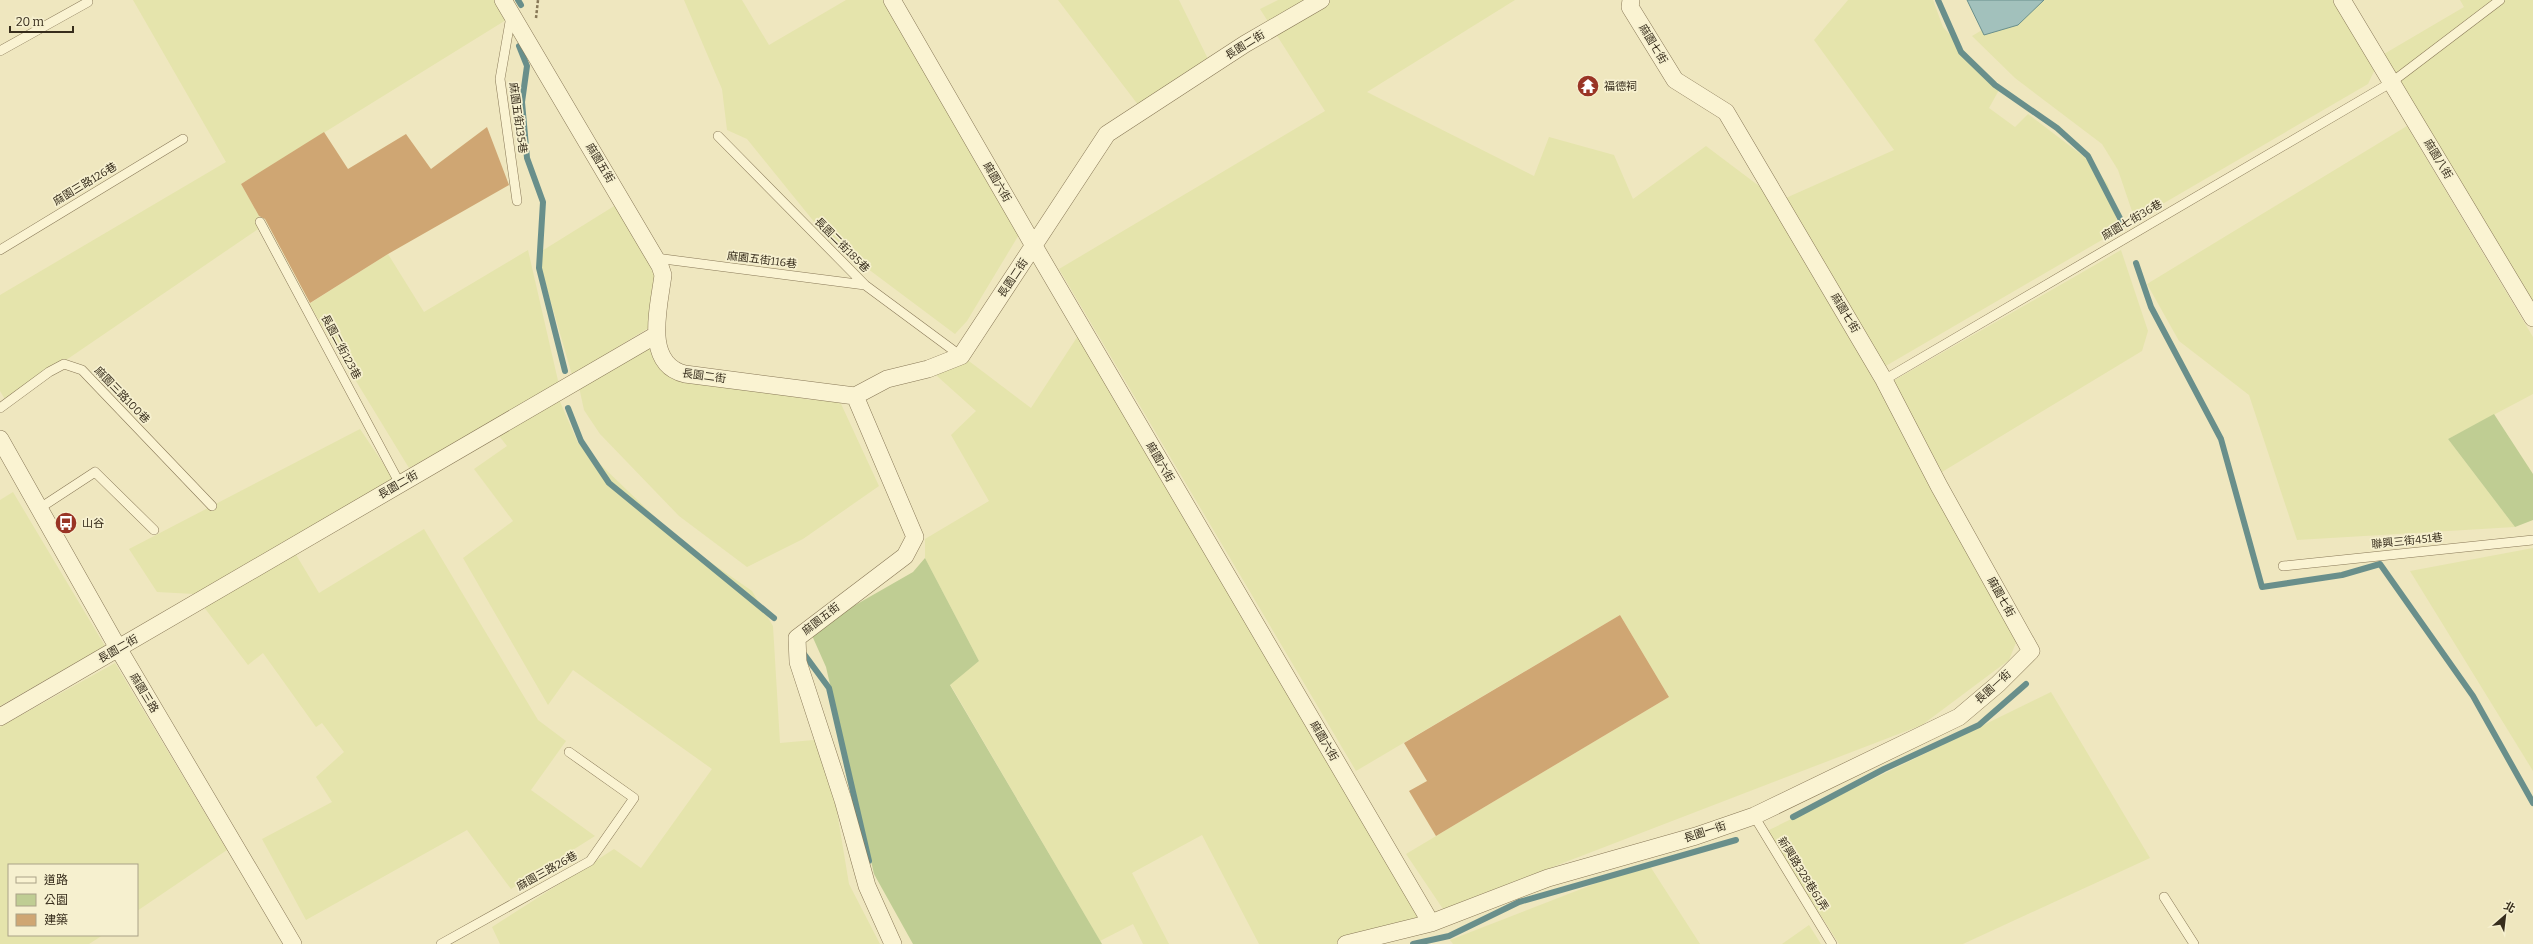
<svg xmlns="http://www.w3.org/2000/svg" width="2533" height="944" viewBox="0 0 2533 944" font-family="Bitter,'Noto Sans TC',serif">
<rect width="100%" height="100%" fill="#efe7bf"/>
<path fill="#e5e4ac" d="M133,0h368l5,20 -265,164 23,41 -258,176 -6,-10v-96l226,-133z
M684,0h58l27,45 77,-45h40l137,228 -56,93 -12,13 -127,-95 -81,-100 -20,-9 -5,-41z
M1058,0h121l31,63 -71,43z
M1278,0h237l-148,92 167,84 15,-39 65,18 19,44 73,-53 73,55 115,-51 -80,-110 34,-40h85l10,27 56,63 -10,18 26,19 13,-13 63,48 17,23 11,45 -247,144 145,266 -8,20 -87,65 -479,184 -37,-55 263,-157 -49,-82 -264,156 -297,-502 266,-158 -65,-102z
M2033,0h301l41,69 -7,15 -233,136 -17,-50 -16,-26 -87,-66 -43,-42z
M2460,0h73v306l-149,-252 80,-47z
M2407,126l126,211v57l-85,45 67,88 -218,13 -48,-145 -70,-54 -32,-57z
M619,203l36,62 -5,62 -78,48 -35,-121z
M528,250l31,135 -150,83 -100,-164 79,-50 36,58z
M2121,250l27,81 -6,20 -200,121 -49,-91z
M1083,328l336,587 -6,11 -67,18h-87l-57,-109 -70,38 37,71h-26l-10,-20 -33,17 -150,-257 29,-23 -54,-103v-19l64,-38 -38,-66 25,-24 -49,-44 30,-15 74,56z
M646,344l12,2 11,25 141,29 26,-7 43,93 -76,53 -56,28 -68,-51 -79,-82 -16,-24 -5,-23z
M558,397l20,46 102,98 72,50 21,35 7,117 45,-4 24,145 31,60h-380l-8,-17 122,-78 27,19 71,-99 -139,-99 -25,35 -85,-147 50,-37 -39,-52 33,-23 -11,-14z
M360,429l37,55 -105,64 27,45 105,-64 114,191 28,21 -35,49 64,46 -84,53 -44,-59 -161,90 -44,-81 70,-37 -16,-25 28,-25 -22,-29 -6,4 -53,-74 -15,12 -54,-71 -37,-2 -28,-43z
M13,492l92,154 -105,60v-206z
M2533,548v223l-123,-200z
M115,663l112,187 -90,61v-46h-128v70h94l-14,9h-89v-217z
M2051,692l99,166 -187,86h-124l-72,-113z
M1648,863l52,81h-247l-3,-4z
M1809,925l12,19h-39z"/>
<path fill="#bfcd93" d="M2494,414l39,60v46l-18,7 -67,-88z
M925,558l54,103 -29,24 152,259h-189l-39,-70 -48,-207 -16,-36 103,-59z"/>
<path fill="#a2c1bc" stroke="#698f8b" d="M1967,0h77l-26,25 -34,10z"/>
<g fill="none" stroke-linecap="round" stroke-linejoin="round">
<path stroke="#698f8b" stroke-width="6" d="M518,0l3,5
M1938,0l23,52 34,33 62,43 31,28 35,68
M519,46l8,20 -5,36 5,56 16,44 -4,66 26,103
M2136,263l15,44 70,132 41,148 80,-12 38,-11 93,132 60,107
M568,408l13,33 28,42 165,135
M804,654l25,34 40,173
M1793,817l91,-48 95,-44 47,-41
M1413,944l36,-8 70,-34 217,-62"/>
</g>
<path fill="#cfa673" d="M487,127l22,58 -121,69 -78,49 -45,-84 -6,-3 -18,-32 83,-52 24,37 58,-35 25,35z
M1620,615l49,82 -233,139 -27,-45 18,-10 -23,-38z"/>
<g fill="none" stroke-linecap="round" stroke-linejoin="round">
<g stroke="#887857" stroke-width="10">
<path id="service" d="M511,16l-11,63 17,122
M0,51l88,-49
M718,136l147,149 96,71
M260,222l140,262
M0,250l183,-111
M656,258l209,27
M1884,380l508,-298 108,-82
M0,408l49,-36 15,-8 18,6 130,136
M40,508l55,-36 59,58
M2283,566l250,-26
M1754,816l78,128
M2164,897l30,47
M441,944l149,-83 44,-63 -65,-46"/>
</g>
<g stroke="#887857" stroke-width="18">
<path id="minor" d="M503,0l157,266 3,9c-4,32 -20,89 22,99l170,22 32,-17 41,-10 33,-13 146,-222 138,-90 76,-44
M892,0l142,246 397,677
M2342,0l191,318
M855,396l60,141 -10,19 -108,82 1,24 45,138 24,86 26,58
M0,439l118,209 175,296
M0,717l656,-382
M1346,944l85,-21 117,-45 148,-42 58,-20 205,-99 39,-33 33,-33 -92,-165 -55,-106 -158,-268 -51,-32 -45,-73 1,-7"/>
</g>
<path stroke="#887857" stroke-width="2.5" stroke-dasharray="3 2" stroke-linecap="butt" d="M536,18l2,-18"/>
<use href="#service" stroke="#faf3d2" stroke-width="9"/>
<use href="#minor" stroke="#faf3d2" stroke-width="17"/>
</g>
<defs>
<g id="temple-disc" transform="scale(1.15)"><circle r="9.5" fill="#993425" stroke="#f6f0cf"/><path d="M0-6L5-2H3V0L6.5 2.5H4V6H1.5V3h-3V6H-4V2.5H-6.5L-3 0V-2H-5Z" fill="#fff"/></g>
<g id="bus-disc" transform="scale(1.15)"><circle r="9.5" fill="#993425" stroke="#f6f0cf"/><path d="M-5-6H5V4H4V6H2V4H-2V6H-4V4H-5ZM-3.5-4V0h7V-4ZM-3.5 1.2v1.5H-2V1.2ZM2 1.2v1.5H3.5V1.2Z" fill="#fff"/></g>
</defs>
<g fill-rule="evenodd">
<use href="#temple-disc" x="1588" y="86"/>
<use href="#bus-disc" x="66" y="523"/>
</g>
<g text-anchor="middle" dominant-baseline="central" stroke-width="3.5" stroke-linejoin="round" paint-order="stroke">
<g font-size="11" fill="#372d1c" stroke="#f6f0cf">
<text transform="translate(1653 44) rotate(59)">麻園七街</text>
<text transform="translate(1245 45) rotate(-32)">長園二街</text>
<text transform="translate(518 118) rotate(82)">麻園五街135巷</text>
<text transform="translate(2438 159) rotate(59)">麻園八街</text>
<text transform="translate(600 163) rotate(59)">麻園五街</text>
<text transform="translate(997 182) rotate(60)">麻園六街</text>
<text transform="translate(85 184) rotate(-31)">麻園三路126巷</text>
<text transform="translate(2132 220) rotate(-30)">麻園七街36巷</text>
<text transform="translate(842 245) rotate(45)">長園二街185巷</text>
<text transform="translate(762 260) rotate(7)">麻園五街116巷</text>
<text transform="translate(1013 278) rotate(-56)">長園二街</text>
<text transform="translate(1845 313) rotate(59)">麻園七街</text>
<text transform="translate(341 347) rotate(62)">長園二街123巷</text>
<text transform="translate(704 376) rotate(8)">長園二街</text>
<text transform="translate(122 395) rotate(46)">麻園三路100巷</text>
<text transform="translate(1160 462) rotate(60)">麻園六街</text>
<text transform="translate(398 485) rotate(-30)">長園二街</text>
<text transform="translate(2407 541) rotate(-6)">聯興三街451巷</text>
<text transform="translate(2001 597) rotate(61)">麻園七街</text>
<text transform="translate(821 619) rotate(-38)">麻園五街</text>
<text transform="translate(118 649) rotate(-30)">長園二街</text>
<text transform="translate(1993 687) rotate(-42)">長園一街</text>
<text transform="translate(144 693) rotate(59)">麻園三路</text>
<text transform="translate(1324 741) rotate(60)">麻園六街</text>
<text transform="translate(1705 832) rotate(-18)">長園一街</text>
<text transform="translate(547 871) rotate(-29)">麻園三路26巷</text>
<text transform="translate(1803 874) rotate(58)">新興路328巷61弄</text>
</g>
<g font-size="11" fill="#372d1c" stroke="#f6f0cf" text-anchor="start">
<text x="1604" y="86">福德祠</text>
<text x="82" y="523">山谷</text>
</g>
</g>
<rect x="8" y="864" width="130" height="72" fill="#f6f0cf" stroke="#aaa287"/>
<rect x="16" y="877" width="20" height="6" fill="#faf3d2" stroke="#aaa287"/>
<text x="44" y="884" font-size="12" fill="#372d1c">道路</text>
<rect x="16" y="894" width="20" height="12" fill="#bfcd93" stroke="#aaa287"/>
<text x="44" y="904" font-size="12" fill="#372d1c">公園</text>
<rect x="16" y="914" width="20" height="12" fill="#cfa673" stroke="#aaa287"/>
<text x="44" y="924" font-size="12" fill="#372d1c">建築</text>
<g transform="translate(2505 916) rotate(28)" stroke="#f6f0cf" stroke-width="3" paint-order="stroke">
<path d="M0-3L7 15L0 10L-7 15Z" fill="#372d1c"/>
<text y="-6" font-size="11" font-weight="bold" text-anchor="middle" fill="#372d1c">北</text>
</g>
<path d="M10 26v6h63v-6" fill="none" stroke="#372d1c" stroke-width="2"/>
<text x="16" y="26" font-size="12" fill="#372d1c" stroke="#f6f0cf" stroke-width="3" paint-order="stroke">20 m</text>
</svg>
